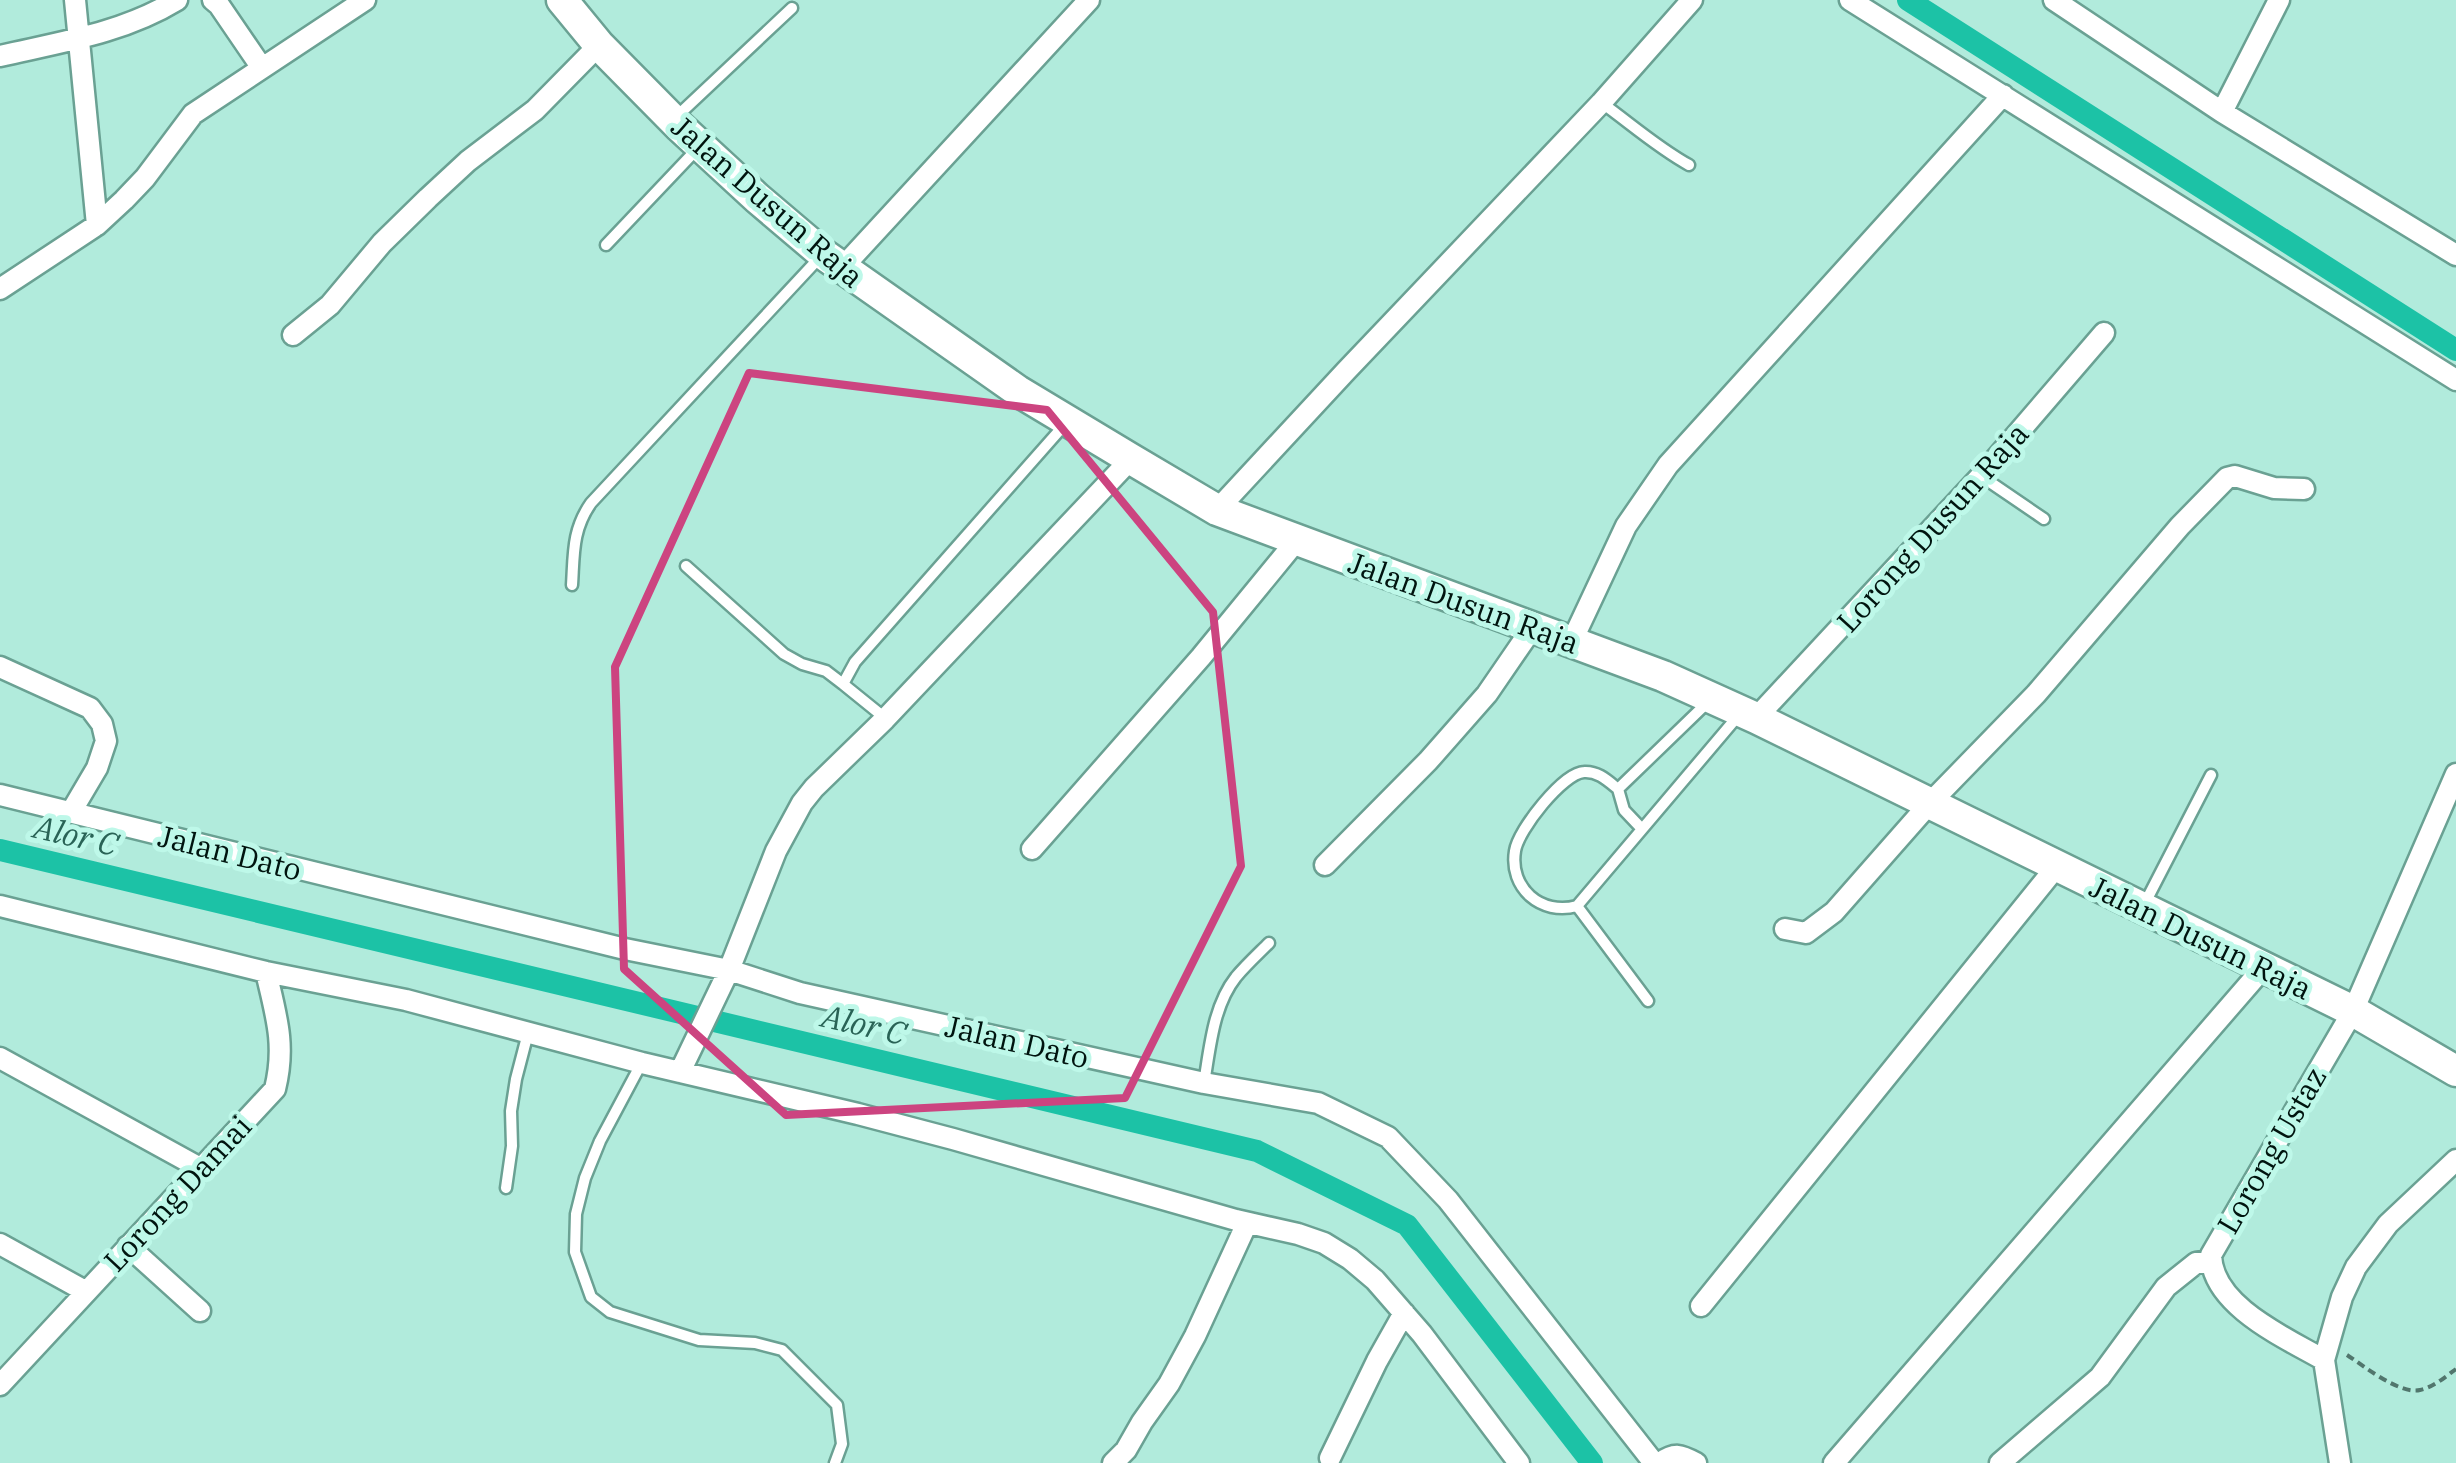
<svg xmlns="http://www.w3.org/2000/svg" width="2456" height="1463" viewBox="0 0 2456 1463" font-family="'IBM Plex Serif',serif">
<rect width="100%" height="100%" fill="#b1ebdc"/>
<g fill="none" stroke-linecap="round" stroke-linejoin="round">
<path stroke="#1cc2a6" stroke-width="22" d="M1908,0l548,350
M0,850l1257,301 150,74 185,238"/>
<g stroke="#6aa193" stroke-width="15">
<path id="service" d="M1602,103c29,21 56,45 87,62
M674,119l118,-111
M606,245l93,-98
M1981,476l63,43
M686,566l98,88 18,10 24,7 17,13
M572,585c2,-31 0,-55 19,-82l230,-247
M1708,702l-90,87c-10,-8 -20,-18 -34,-17 -21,1 -66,58 -69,79 -6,37 26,65 62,55l161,-190
M885,718l-42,-34 12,-22 211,-239
M1618,789l6,21 18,19
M2145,903l66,-128
M1577,906l71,95
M641,1064l-41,77 -15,37 -9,36 -1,38 16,45 19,15 89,28 56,3 27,7 55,55 5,39 -7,19
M1204,1083c6,-35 9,-77 32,-106 10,-12 22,-23 33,-34
M506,1188l6,-42 -1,-35 5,-32 12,-46"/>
</g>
<g stroke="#6aa193" stroke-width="25">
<path id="minor" d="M75,0l22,225
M213,0l6,5 43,63
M1850,0l606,380
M2054,0l168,112
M2279,0l-57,112 234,143
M0,56c61,-14 123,-23 177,-56
M842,268l247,-268
M0,289l97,-64 27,-25 21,-22 48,-64 172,-114
M293,335l37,-30 52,-62 46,-45 40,-37 67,-51 64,-65
M1217,510l129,-139 255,-268 91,-103
M1572,641l54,-115 42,-61 335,-370
M0,667l90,41 12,16 4,17 -9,27 -26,44
M1756,718l225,-242 123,-143
M0,795l625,154 104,21 71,23 404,90 114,20 70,34 60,63 206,263
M1032,849l169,-192 96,-117
M1325,865l103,-104 59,-67 46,-67
M0,906l266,66 140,28 236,63 216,51 95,25 283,81 62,14 26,9 26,16 25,21 47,54 97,129
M1785,929l21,4 28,-21 96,-109 106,-109 144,-168 47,-48 8,-2 39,12 30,1
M0,1058l200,110
M680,1072l49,-102 47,-119 26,-48 12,-15 71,-69 246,-260
M0,1244l85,47
M128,1246l72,65
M1701,1306l356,-440
M2324,1360c-38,-22 -112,-54 -113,-105l142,-244 103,-237
M0,1385l275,-296c11,-44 1,-74 -9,-117
M1330,1458l47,-97 27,-48
M1113,1463l13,-13 16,-28 27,-38 26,-48 52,-113
M1660,1463c15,-11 21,-8 36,0
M1834,1463l430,-496
M2000,1463l100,-86 66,-90 30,-24 15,-2
M2340,1463l-16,-103 18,-63 14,-30 32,-43 68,-64"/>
</g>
<g stroke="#6aa193" stroke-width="35">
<path id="secondary" d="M562,0l37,45 81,82 77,71 66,56 195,137 113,68 86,51 446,166 93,42 597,293 103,60"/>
</g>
<path stroke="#51766d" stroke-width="4" stroke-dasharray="8 5" stroke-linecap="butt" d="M2347,1355c17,11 53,40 73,35 14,-3 25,-13 36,-21"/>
<use href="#service" stroke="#fff" stroke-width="10"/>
<use href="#minor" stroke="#fff" stroke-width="20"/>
<use href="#secondary" stroke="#fff" stroke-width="30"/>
</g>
<path fill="none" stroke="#cc4480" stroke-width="8" stroke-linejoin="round" d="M749,373l298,37 166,202 28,254 -116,232 -339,17 -162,-146 -9,-302z"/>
<g text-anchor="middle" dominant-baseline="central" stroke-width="10" stroke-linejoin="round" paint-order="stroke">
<g font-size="30" fill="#00140f" stroke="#bef8e9">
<text transform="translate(768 201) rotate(41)">Jalan Dusun Raja</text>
<text transform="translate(1932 527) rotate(-48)">Lorong Dusun Raja</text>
<text transform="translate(1464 602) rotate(20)">Jalan Dusun Raja</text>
<text transform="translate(230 852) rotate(14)">Jalan Dato</text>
<text transform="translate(2201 937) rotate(26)">Jalan Dusun Raja</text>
<text transform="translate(1017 1041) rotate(13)">Jalan Dato</text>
<text transform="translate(2271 1150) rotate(-60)">Lorong Ustaz</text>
<text transform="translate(177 1193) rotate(-47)">Lorong Damai</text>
</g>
<g font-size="32" font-style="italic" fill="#296356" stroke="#bef8e9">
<text transform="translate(76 835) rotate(13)">Alor C</text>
<text transform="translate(864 1024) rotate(13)">Alor C</text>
</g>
</g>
</svg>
